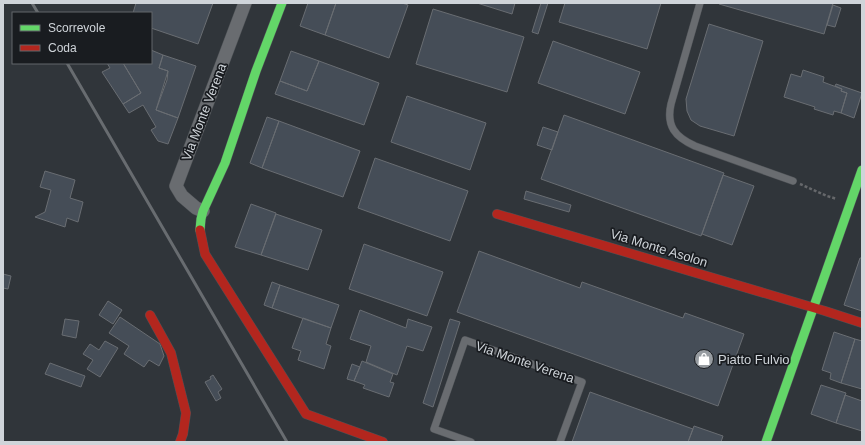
<svg xmlns="http://www.w3.org/2000/svg" width="865" height="445" viewBox="0 0 865 445" font-family="Helvetica,sans-serif">
<rect width="100%" height="100%" fill="#30353a"/>
<path fill="#454d57" stroke="#696d72" d="M136,3h77l-15,41 -47,-16v-15h-18z
M308,3h28l-11,32 -25,-9z
M335,3h67l6,2 -19,53 -64,-23 11,-32z
M477,3h38l-3,11z
M541,3h7l-10,31 -6,-2z
M565,3h96l-14,46 -88,-27z
M720,3h113l-9,31 -105,-30z
M833,5l8,3 -6,19 -8,-2z
M433,9l91,28 -17,55 -91,-28z
M709,24l54,17 -29,95 -34,-10 -9,-6 -4,-9 -1,-12z
M553,41l87,31 -15,42 -87,-31z
M151,50l12,5 -4,13 9,3 -12,39 22,8 -10,26 -10,-3 -7,-11 5,-3 -13,-22 -14,8 -6,-9 18,-11 -18,-30h28z
M291,51l28,10 -12,30 -27,-10z
M163,55l33,11 -18,52 -22,-8 11,-30 1,-9 -9,-3z
M319,61l60,22 -15,42 -89,-31 5,-13 27,10z
M107,63h16l18,30 -18,11 -21,-32 8,-4z
M803,70l21,7 -1,5 19,7 -1,2 6,2 -6,20 -7,-2 -1,4 -19,-6 1,-2 -31,-10 7,-23 10,3z
M836,84l26,9 -8,25 -13,-5 6,-20 -6,-2 1,-2 -7,-3z
M407,96l79,27 -16,47 -79,-28z
M564,115l160,58 -23,63 -160,-57z
M267,117l12,4 -17,47 -12,-5z
M279,121l81,30 -17,46 -81,-29z
M543,127l15,5 -6,18 -15,-5z
M375,158l93,33 -18,50 -92,-33z
M45,171l30,9 -5,18 13,4 -5,20 -11,-4 -2,9 -30,-10 10,-5 6,-22 -11,-3z
M723,175l31,11 -22,59 -30,-11z
M526,191l45,14 -2,7 -45,-13z
M251,204l25,9 -15,42 -26,-8z
M276,214l46,16 -14,40 -47,-15z
M364,244l79,28 -16,44 -78,-27z
M479,251l101,37 2,-6 101,36 2,-5 59,21 -26,72 -261,-94z
M860,258h2v53l-18,-6z
M3,274l8,2 -3,13 -5,-1z
M272,282l8,3 -8,23 -8,-3z
M280,285l59,20 -8,23 -59,-20z
M108,301l14,9 -9,14 -14,-9z
M360,310l46,18 2,-9 24,8 -9,24 -16,-5 -10,29 -31,-13 5,-16 -21,-7z
M120,317l40,27 4,12 -5,10 -10,-6 -5,7 -20,-13 5,-8 -20,-13z
M303,318l28,10 -5,16 5,2 -7,23 -26,-9 3,-9 -9,-3z
M65,319l14,2 -3,17 -14,-3z
M450,319l10,3 -27,85 -10,-4z
M834,332l21,7 -14,44 -11,-4 1,-6 -9,-3z
M855,339l7,2v48l-21,-6z
M105,341l13,7 -18,29 -13,-8 6,-9 -10,-6 7,-10 9,6z
M362,361l31,13 -3,8 4,1 -5,14 -26,-9 2,-3 -11,-4z
M50,363l35,13 -4,11 -36,-13z
M352,364l8,3 -6,14 -7,-2z
M213,375l9,14 -4,3 3,6 -5,3 -11,-19 6,-3 -1,-2z
M821,385l25,8 -10,30 -25,-9z
M590,392l103,37 -5,13h-116z
M845,395l17,6v30l-26,-8z
M694,426l29,10 -2,6h-33z"/>
<g fill="none" stroke-linecap="round" stroke-linejoin="round">
<g stroke="#4d5155" stroke-width="8">
<path id="lane" d="M700,3l-29,101c-5,22 4,33 24,42l98,35
M471,442l-37,-13 31,-89 117,42 -22,60"/>
</g>
<g stroke="#4d5155" stroke-width="14">
<path id="street" d="M203,211l-7,-3 -14,-12 -6,-10 69,-183"/>
</g>
<g stroke="#4d5155" stroke-width="10">
<path id="fast" d="M200,230l1,-11 2,-8 22,-48 31,-92 26,-68
M766,442l96,-272"/>
</g>
<g stroke="#4d5155" stroke-width="10">
<path id="jam" d="M497,214l328,97 37,12
M200,230l5,24 101,160 77,28
M150,315l21,38 15,60 -3,21 -3,8"/>
</g>
<path stroke="#66686b" stroke-width="2.5" stroke-dasharray="3 2" stroke-linecap="butt" d="M800,184l27,12 10,3"/>
<use href="#lane" stroke="#696c70" stroke-width="7"/>
<use href="#street" stroke="#696c70" stroke-width="13"/>
<use href="#fast" stroke="#63d668" stroke-width="9"/>
<use href="#jam" stroke="#b3261e" stroke-width="9"/>
<path stroke="#686c70" stroke-width="3" d="M32,3l6,10
M67,63l220,379"/>
</g>
<defs>
<g id="shop-disc" transform="scale(1)"><circle r="9.5" fill="#979ca1" stroke="#191c20"/><path d="M-5-2.5h2.3a2.7 3.5 0 0 1 5.4 0H5L5.5 6h-11ZM-1.5-2.5h3a1.5 2.3 0 0 0-3 0Z" fill="#fff"/></g>
</defs>
<g fill-rule="evenodd">
<use href="#shop-disc" x="704" y="359"/>
</g>
<g text-anchor="middle" dominant-baseline="central" stroke-width="3.5" stroke-linejoin="round" paint-order="stroke">
<g font-size="13" fill="#cfd4d9" stroke="#191c20">
<text transform="translate(204 112) rotate(-69)">Via Monte Verena</text>
<text transform="translate(659 248) rotate(17)">Via Monte Asolon</text>
<text transform="translate(525 362) rotate(19)">Via Monte Verena</text>
</g>
<g font-size="13" fill="#cfd4d9" stroke="#191c20" text-anchor="start">
<text x="718" y="359">Piatto Fulvio</text>
</g>
</g>
<rect width="865" height="445" fill="none" stroke="#cfd4d9" stroke-width="8"/>
<rect x="12" y="12" width="140" height="52" fill="#191c20" stroke="#62666a"/>
<rect x="20" y="25" width="20" height="6" fill="#63d668" stroke="#62666a"/>
<text x="48" y="32" font-size="12" fill="#cfd4d9">Scorrevole</text>
<rect x="20" y="45" width="20" height="6" fill="#b3261e" stroke="#62666a"/>
<text x="48" y="52" font-size="12" fill="#cfd4d9">Coda</text>
</svg>
